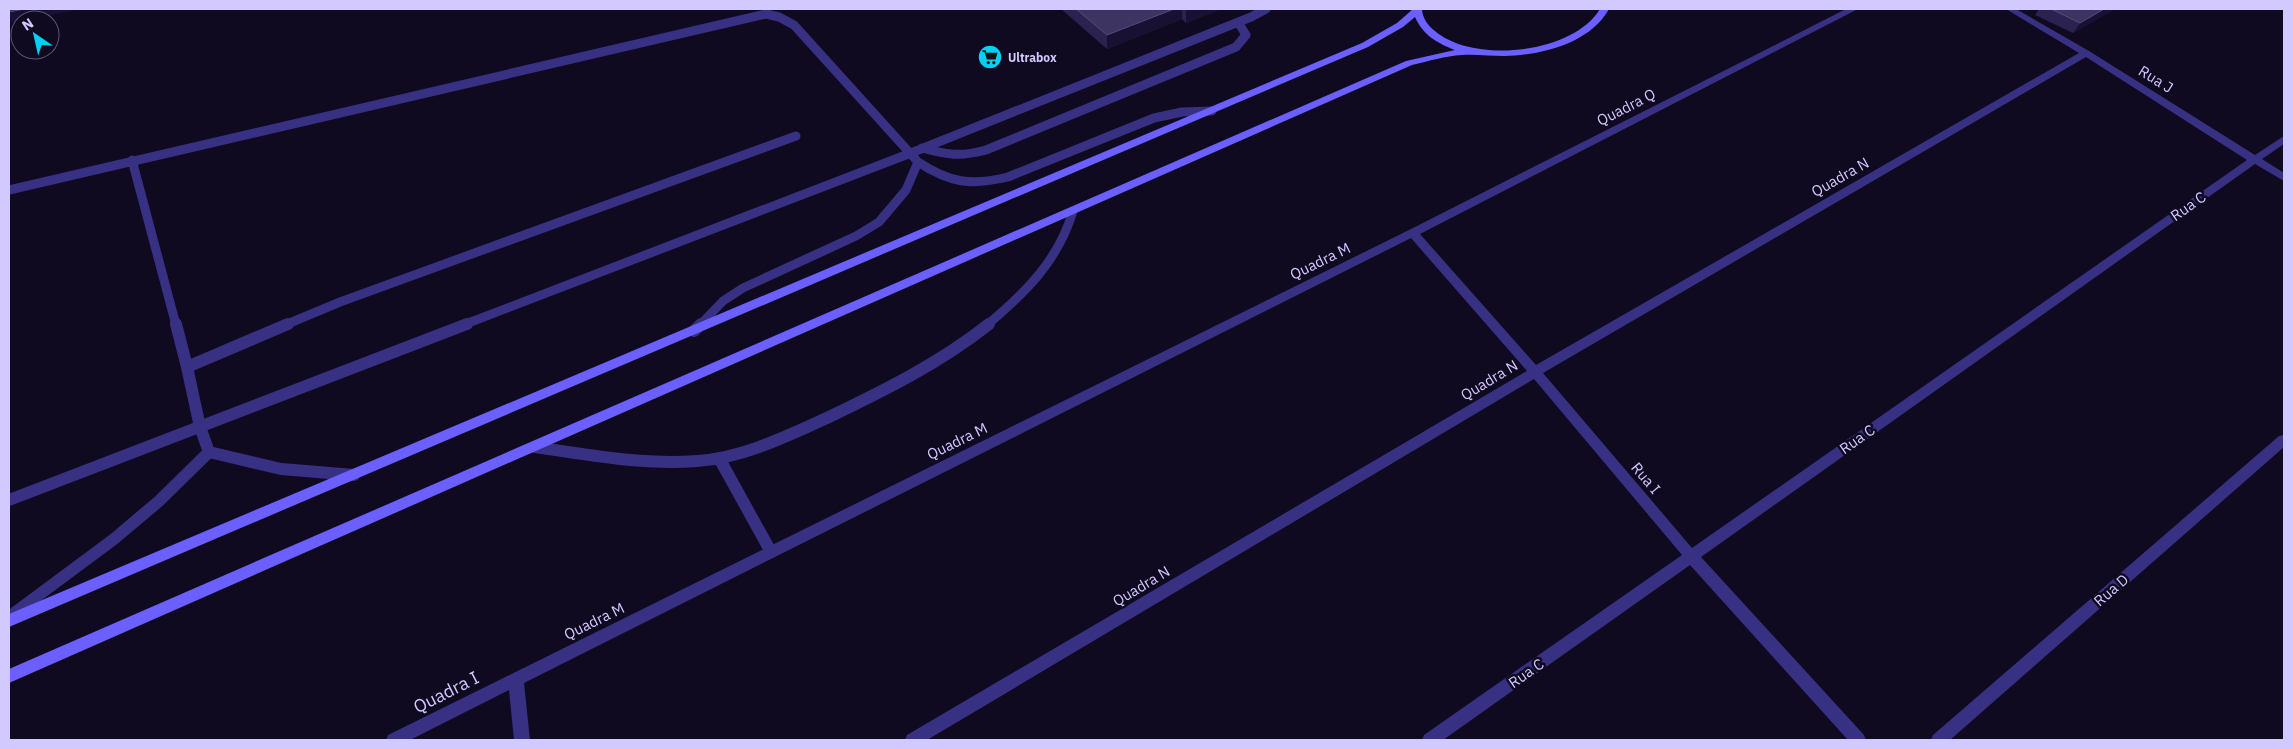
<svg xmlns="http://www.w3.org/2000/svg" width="2293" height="749" viewBox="0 0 2293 749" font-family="'IBM Plex Sans',sans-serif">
<rect width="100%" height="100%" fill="#0f0a20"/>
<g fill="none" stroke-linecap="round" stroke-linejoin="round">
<path stroke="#383183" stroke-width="9" d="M922,148c26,7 38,9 64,2l250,-103 10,-12 -8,-13
M132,160l44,165
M9,190l757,-176 13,3 15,8 124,137c32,21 53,24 90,15l146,-59 28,-6 30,-1
M285,325l55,-23 456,-166
M463,325l448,-172 340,-136 15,-8
M700,325l23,-24 20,-13 113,-52 23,-14 27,-32 12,-28
M987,325c39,-33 71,-64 86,-114"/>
<path stroke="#383183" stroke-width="12" d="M176,324l11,43
M694,331l7,-7
M535,447c53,8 108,18 162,14 46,-3 90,-25 132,-44 56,-27 111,-54 160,-93
M209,452l-9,-25 -13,-60 101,-43
M209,452l72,17 73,6
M719,458l52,94
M9,500l458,-176
M9,617l105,-78 45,-38 50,-49"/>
<path fill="#383183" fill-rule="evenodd" d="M1846,9h12l-438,225 116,131 543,-312 -73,-44h10l73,42 166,104 29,-19v8l-22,15 22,14v8l-29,-17 -554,393 163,178 2,5h-18l-158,-175 -247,175h-21l2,-5 258,-180 -148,-176 -607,361h-22l2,-5 620,-364 -116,-133 -887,445 6,57h-16l-5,-50 -99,50h-24l2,-5 1021,-505zM2086,57l161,103 -555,388 -149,-175z
M2284,435v12l-334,293h-19l2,-5 346,-299z"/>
<path fill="#6b60ff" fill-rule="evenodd" d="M1413,9h9c0,8 6,17 13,22 38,33 138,23 165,-22h9c-20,35 -67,46 -105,47 -14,0 -28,-2 -42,-1 -17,1 -33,6 -50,10l-1403,618v-14l1397,-608 49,-11c-18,-7 -32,-15 -40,-33l-12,10 -35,20 -1359,580v-13l1353,-571 35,-20z"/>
</g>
<path fill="#2c224f" d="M1061,9h160l-35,14 -4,-4 -75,30z
M2039,9h76l-42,24 -38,-18z"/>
<path fill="#191134" d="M24,9h57l-54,11h-7v2l-8,1 -3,-4v-7z
M1174,9h8v10l-75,30v-14z
M1186,9h35l-35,14z
M2104,9h11l-42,24 7,-10z"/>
<path fill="#3e3462" stroke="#554b7b" d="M9,9h15l-15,3z
M1076,9h98l-67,26z
M2051,9h53l-24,14z"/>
<defs>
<g id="supermarket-disc" transform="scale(1.25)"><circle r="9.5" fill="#00d1f4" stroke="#0f0a20"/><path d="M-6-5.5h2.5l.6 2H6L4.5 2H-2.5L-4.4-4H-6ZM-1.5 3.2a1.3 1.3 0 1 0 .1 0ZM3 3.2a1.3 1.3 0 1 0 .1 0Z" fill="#111"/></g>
</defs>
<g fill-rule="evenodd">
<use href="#supermarket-disc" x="990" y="57"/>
</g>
<g text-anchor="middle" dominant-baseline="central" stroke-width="5" stroke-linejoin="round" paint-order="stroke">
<g font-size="12" font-weight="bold" fill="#d2c9ff" stroke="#0f0a20" text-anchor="start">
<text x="1008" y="57">Ultrabox</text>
</g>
<g font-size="15" fill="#d2c9ff" stroke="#0f0a20">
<text transform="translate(2156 79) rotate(32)">Rua J</text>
<text transform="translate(1626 107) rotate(-27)">Quadra Q</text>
<text transform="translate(1840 177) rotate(-30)">Quadra N</text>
<text transform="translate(2188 206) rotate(-35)">Rua C</text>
<text transform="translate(1320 261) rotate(-26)">Quadra M</text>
<text transform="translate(1489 380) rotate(-31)">Quadra N</text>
<text transform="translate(1857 439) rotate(-35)">Rua C</text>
<text transform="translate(957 441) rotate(-26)">Quadra M</text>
<text transform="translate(1646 478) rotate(50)">Rua I</text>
<text transform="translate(1141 586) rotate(-31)">Quadra N</text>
<text transform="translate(2111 590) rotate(-41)">Rua D</text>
<text transform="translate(594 621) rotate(-26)">Quadra M</text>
<text transform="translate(1526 673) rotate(-35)">Rua C</text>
</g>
<g font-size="18" fill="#d2c9ff" stroke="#0f0a20">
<text transform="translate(446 692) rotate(-27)">Quadra I</text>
</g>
</g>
<rect width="2293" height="749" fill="none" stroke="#d2c9ff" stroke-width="20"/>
<g transform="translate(35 35) rotate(326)"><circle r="24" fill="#0f0a20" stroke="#5d5679"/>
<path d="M0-4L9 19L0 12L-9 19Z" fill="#00d1f4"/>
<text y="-8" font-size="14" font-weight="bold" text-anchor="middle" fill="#d2c9ff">N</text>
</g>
</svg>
